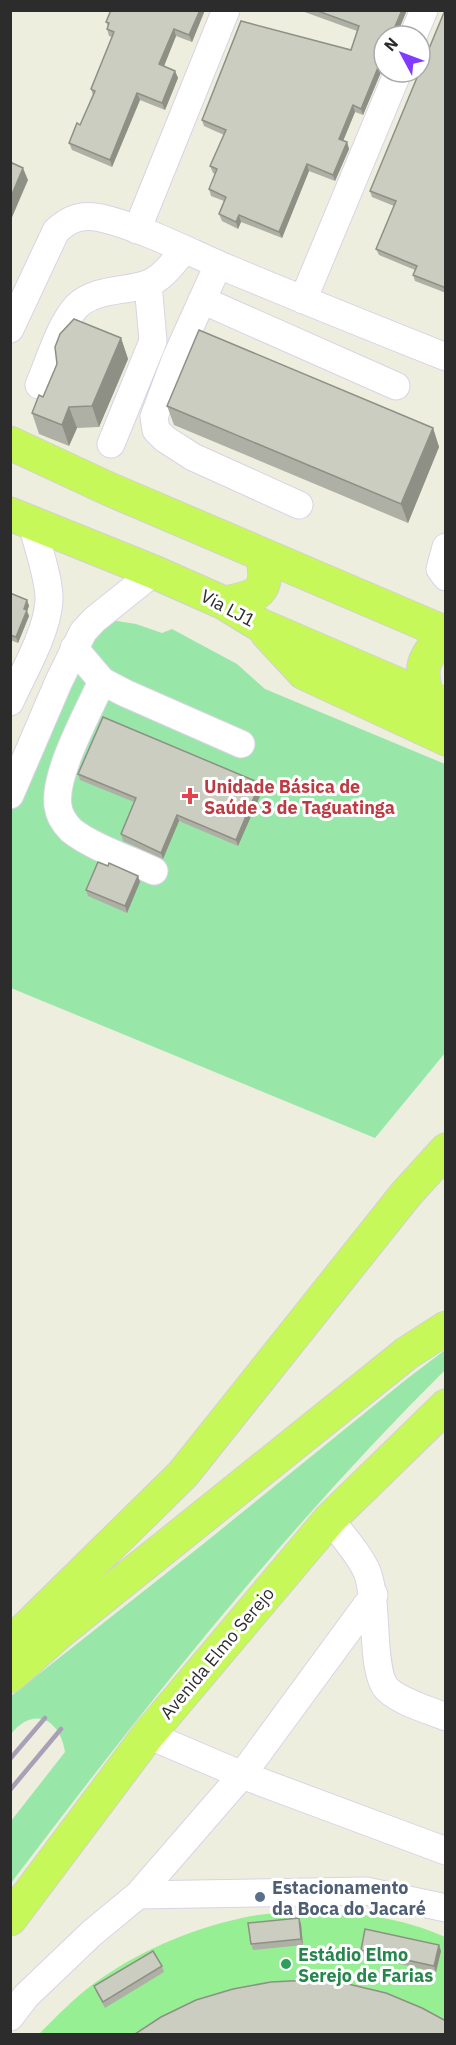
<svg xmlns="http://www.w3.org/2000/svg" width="456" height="2045" viewBox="0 0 456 2045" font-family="'IBM Plex Sans',sans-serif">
<rect width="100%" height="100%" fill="#edeede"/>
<path fill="#98e7a8" d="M111,620l25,4 26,9 10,-4 65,35 28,25 180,75v289l-70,85 -364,-150v-209l48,-111z
M445,1350v20c-159,158 -299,335 -434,513v-62l54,-69c-5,-34 -32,-46 -54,-18v-38l191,-151 206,-167z"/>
<path fill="#96ef93" d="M305,1911c47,1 97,6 140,26v97h-406c18,-18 36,-37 57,-52 46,-33 100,-55 155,-66 17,-3 36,-3 54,-5z"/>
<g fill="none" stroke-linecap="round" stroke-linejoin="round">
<g stroke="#dad3e5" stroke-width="29">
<path id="minor" d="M413,36l11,-26
M137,230l89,-220
M218,265l-42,93 -22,59 2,13 9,9 28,18 106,48
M202,300l194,86
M303,300l95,-228
M10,329l46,-98c14,-13 26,-17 45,-13 40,9 90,35 128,51 72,30 144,59 217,88
M39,385c10,-23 21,-61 38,-79 19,-18 47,-14 70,-22 15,-5 27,-22 37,-34
M111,444l42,-103 -5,-57
M446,547l-6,22 6,8
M74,648l28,33 23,12 116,51
M102,681c-13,30 -49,93 -44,125 1,9 7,18 13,24 19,16 60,30 83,41
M10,702c13,-29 37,-69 39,-101 1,-21 -12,-56 -17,-78
M10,795l49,-114 24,-49 11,-12 60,-48
M330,1519c12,17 29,34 37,53 12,29 3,99 20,117 13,13 42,21 59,28
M148,1735l94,40 204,76
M138,1895l228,-4 80,17
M10,2017l16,-21 66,-63 46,-38 104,-120 132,-180"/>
</g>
<g stroke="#d1d1d1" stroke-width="35">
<path id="major" d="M10,443l99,46 337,144
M10,514l144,58 70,31 36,22 186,80
M224,603c33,-6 47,-10 38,-48
M267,633l37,40 142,66
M427,696c-9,-32 -2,-38 18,-63
M10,1644l173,-170 223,-280 40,-44
M10,1676l52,-46 345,-277 39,-25
M10,1919l138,-184 182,-216 116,-113"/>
</g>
<use href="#minor" stroke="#fff" stroke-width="27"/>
<use href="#major" stroke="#c7f859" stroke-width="33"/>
<path stroke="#a9a0b7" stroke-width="4.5" d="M10,1759l35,-41
M10,1790l51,-61"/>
</g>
<path fill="#afb0a5" d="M205,10l-13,32 -16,-6 -12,30 11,5 3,7 -13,32 -25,-10 -28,67 -40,-17 -3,-7 11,-18 13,-30 -2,-6 21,-52 -3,-1 -2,-7 1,-3 -2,-4z
M299,10h108l-44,105 -8,-3 -12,29 4,1 2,7 -14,32 -26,-10 -27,67 -41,-16 -3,7 -16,-8 -3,-7 5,-13 -13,-5 -2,-7 6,-15 -2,-1 -3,-7 14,-31 -20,-9 -2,-6 149,-70 6,-19z
M446,10v283l-31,-12 -2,-6 2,-5 -36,-15 -3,-6 18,-43 -22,-9 -2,-6z
M121,338l7,21 -29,68 -22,1 -8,18 -30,-12 -7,-21 11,-16z
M167,406l266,22 6,19 -31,76 -234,-98z
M10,593l17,7 2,6 -2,5 2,5 -11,27 -8,-3z
M78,774l182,9 3,6 -25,57 -59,-25 -16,38 -40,-18 -2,-7 13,-32 -54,-22z
M108,866l30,10 2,6 -13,31 -39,-17 -2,-6z
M299,1918l2,6 2,21 -50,5 -2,-6z
M439,1945l2,6 -5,21 -73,-16 -2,-6z
M162,1966l2,6 -59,36 -9,-16 -2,-6z"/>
<path fill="#8e9086" d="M200,10h5l-13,32 -3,-7z
M402,10h5l-11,26h-5z
M174,29l2,7 -14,35 -3,-7z
M384,53v12l-21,50 -2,-6z
M175,71l3,7 -13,32 -3,-7z
M137,93l3,7 -28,67 -2,-7z
M353,105l2,7 -14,34 -2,-7z
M347,142l2,7 -14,32 -2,-6z
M307,164l2,7 -27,67 -3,-6z
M23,168l5,12 -18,42v-23z
M239,215l2,7 -3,7 -2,-7z
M121,338l7,21 -29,68 -7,-21z
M69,407l8,21 -8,18 -7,-21z
M433,428l6,19 -31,76 -7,-19z
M27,600l2,6 -2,5 2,5 -11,27 -2,-6 8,-28z
M260,783l3,6 -25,57 -2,-6z
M177,815l2,6 -16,38 -2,-6z
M138,876l2,6 -13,31 -2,-7z
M299,1918l2,6 2,21 -2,-6z
M439,1945l2,6 -5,21 -2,-6z"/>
<path fill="#cbcdc0" stroke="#8e9086" stroke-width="1.5" d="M111,10h89l-11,25 -15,-6 -15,35 16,7 -13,32 -25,-10 -27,67 -41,-17 8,-20 3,2 15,-34 -4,-2 23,-57 -7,-3 2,-6 -3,-1z
M315,10h87l-11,26h-7v17l-23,56 -8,-4 -14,34 8,3 -14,33 -26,-11 -28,68 -40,-17 -3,7 -17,-8 7,-17 -17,-8 8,-20 -7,-3 16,-36 -24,-10 39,-99 110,29 8,-24z
M445,10h1v278l-33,-13 4,-9 -41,-17 20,-48 -26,-10z
M10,162l13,6 -13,31z
M74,319l47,19 -29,68 -23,1 -7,18 -30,-12 7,-18 4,2 14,-33 -2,-17 5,-13z
M199,330l234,98 -32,76 -234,-98z
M10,593l17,7 -3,9 3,1 -11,27 -6,-2z
M103,717l157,66 -24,57 -59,-25 -16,38 -40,-19 15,-36 -58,-24z
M98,862l10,4 1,-3 29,13 -13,30 -39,-16z
M299,1918l2,21 -50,5 -3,-21z
M365,1929l74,16 -5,21 -73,-16z
M153,1951l9,15 -59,36 -9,-16z
M310,1980l38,4 38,9 36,15 24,13v13h-311l26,-17 35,-17 37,-11 38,-7z"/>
<path fill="#e0444e" stroke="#fff" stroke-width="2" d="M187 787h6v6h6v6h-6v6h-6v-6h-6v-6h6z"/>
<circle fill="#5c6f8a" stroke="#fff" stroke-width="2" cx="260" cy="1897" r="6"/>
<circle fill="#2e9e5b" stroke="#fff" stroke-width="2" cx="286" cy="1964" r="6"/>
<g text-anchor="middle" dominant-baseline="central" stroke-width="6" stroke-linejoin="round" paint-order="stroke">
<g font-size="18" fill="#2c2c2c" stroke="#fff">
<text transform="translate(228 608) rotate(28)">Via LJ1</text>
<text transform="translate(217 1653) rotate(-50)">Avenida Elmo Serejo</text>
</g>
<g font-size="18" font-weight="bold" fill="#be3a42" stroke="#fff" text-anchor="start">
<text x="204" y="786">Unidade Básica de<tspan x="204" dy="21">Saúde 3 de Taguatinga</tspan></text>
</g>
<g font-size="18" font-weight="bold" fill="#4e5e75" stroke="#fff" text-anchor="start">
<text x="272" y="1887">Estacionamento<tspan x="272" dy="21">da Boca do Jacaré</tspan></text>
</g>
<g font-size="18" font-weight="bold" fill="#27864d" stroke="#fff" text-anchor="start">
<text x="298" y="1954">Estádio Elmo<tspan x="298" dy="21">Serejo de Farias</tspan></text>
</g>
</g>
<rect width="456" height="2045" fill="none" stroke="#2c2c2c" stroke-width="24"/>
<g transform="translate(402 54) rotate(311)"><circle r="28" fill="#ffffff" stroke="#ababab" stroke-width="1.5"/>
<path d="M0-4.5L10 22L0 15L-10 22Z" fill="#813aff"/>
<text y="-9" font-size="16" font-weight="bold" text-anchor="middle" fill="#2c2c2c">N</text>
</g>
</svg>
